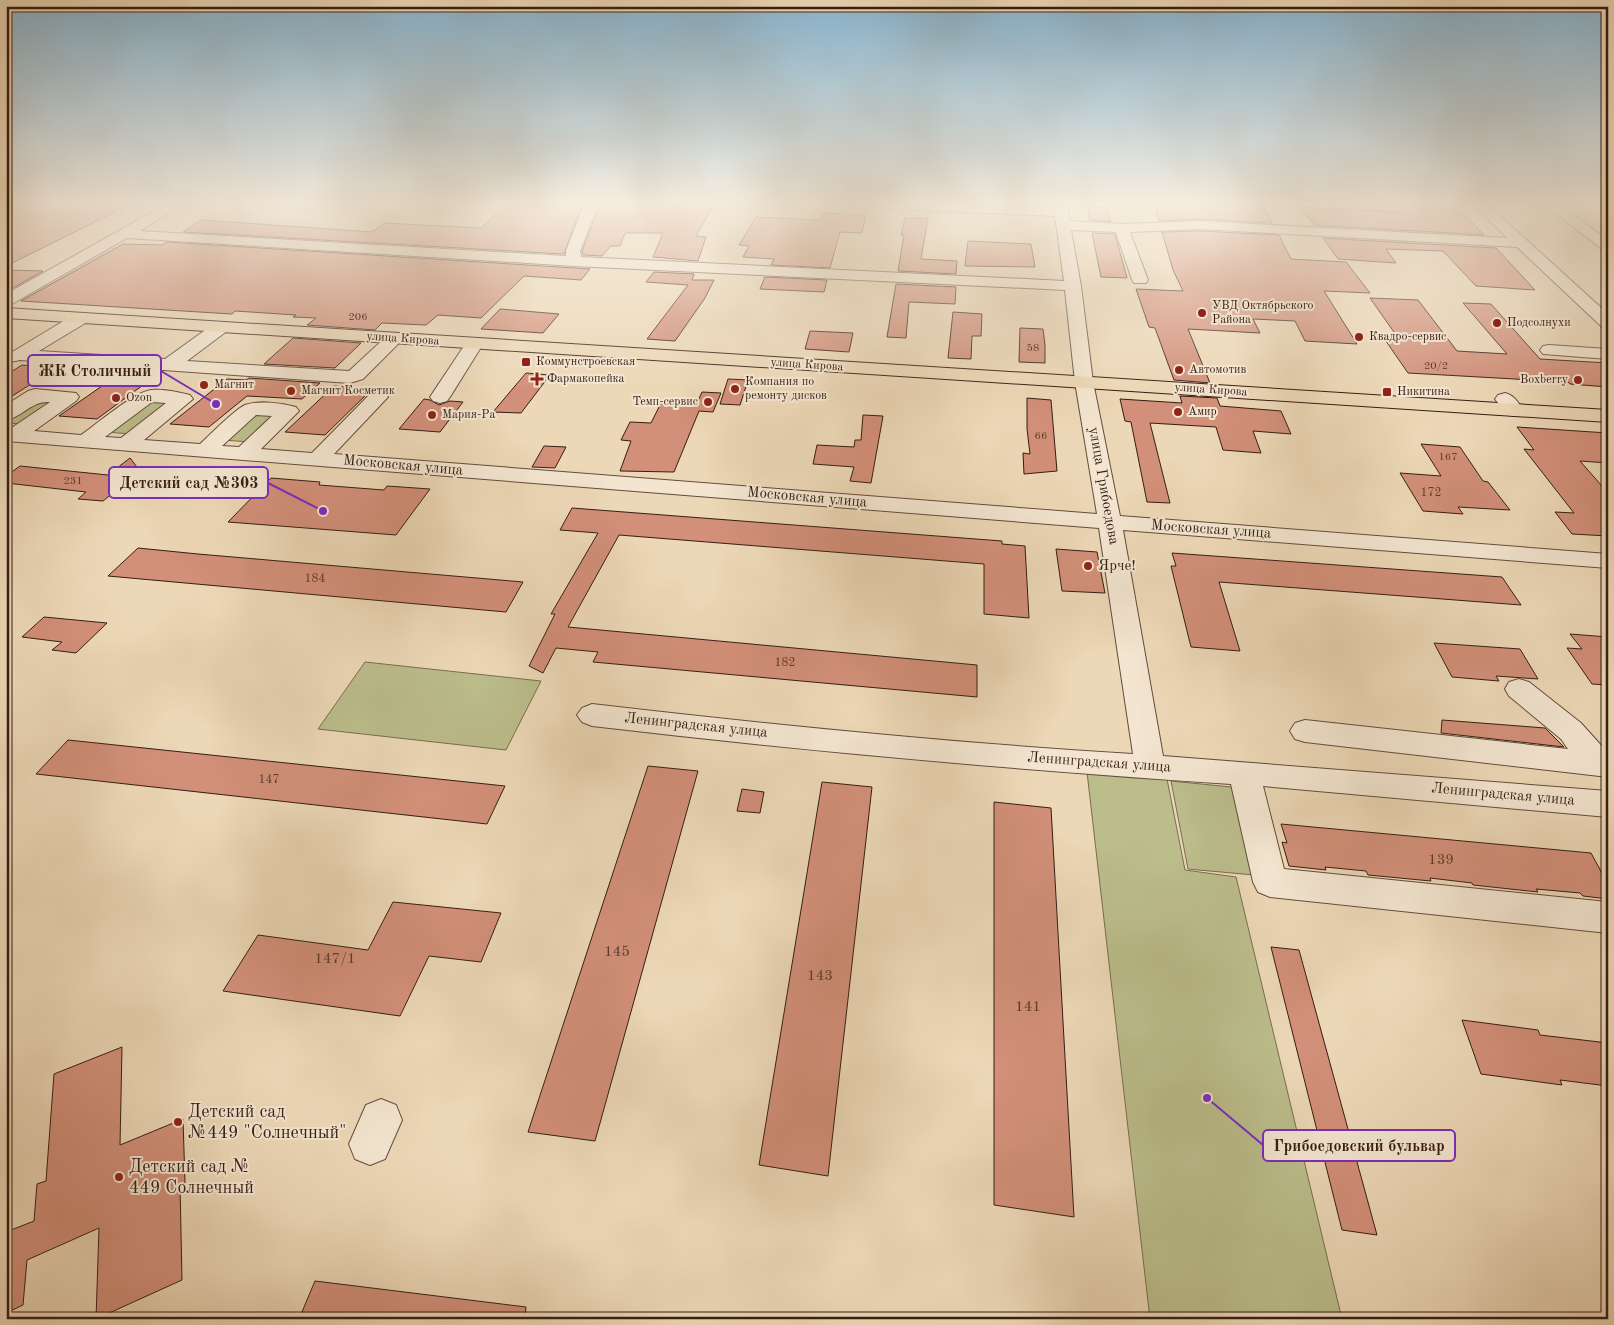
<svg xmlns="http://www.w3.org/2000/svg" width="1614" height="1325" viewBox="0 0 1614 1325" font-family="'Old Standard TT',serif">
<rect width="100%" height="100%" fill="#ecd7b6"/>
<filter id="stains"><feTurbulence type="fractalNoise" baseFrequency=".004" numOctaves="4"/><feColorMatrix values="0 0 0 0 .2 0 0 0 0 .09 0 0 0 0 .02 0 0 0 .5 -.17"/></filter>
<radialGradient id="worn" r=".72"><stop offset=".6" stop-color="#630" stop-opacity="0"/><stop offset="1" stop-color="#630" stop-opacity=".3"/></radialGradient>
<path fill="#bbbd8b" stroke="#786d4f" d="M35,398l24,2 -35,24 -18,-1v-6z
M147,400l27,2 -41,32 -29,-2z
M254,412l27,2 -31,28 -27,-2z
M365,662l176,19 -35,69 -188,-21z
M1087,772l80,7 18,91 51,7 106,442h-192z
M1171,781l70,7 24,88 -77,-7z"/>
<path fill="#d28f79" stroke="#361d13" d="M23,205h106l-123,61v-53z
M505,205h77l-18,49 -381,-22 18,-12 171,12 12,-9 97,5z
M600,205h114l-18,31 10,1 -8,24 -45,-4 10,-24h-38l-5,13h-9l-9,10 -19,-1 -1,-4z
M1155,205h108l9,18 -72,-4 -41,2z
M1395,205h55l7,8h4l7,5 16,17 -170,-10 -13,-18 100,5z
M1087,207h19l5,15 -21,-2z
M823,213l43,2 -4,18 -22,-1 -10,36 -59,-3 3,-6 -31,-2 6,-11 -10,-1 17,-28 64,3z
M905,218h23l-7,41 36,2 -1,13 -58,-3 6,-36h-3z
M1200,231l79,4 12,24 55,3 24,31 -46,-2 33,53 -52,-3 -10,-20 -42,-2 7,14 -72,-4 22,54 -36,-3 -19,-52 -6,-1 -13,-38 47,2 -10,-21 -11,-38z
M1092,233l23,1 12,44 -26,-1z
M1323,238l173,10 39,42 -59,-4 -33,-35 -57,-2 10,14 -58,-4z
M968,241l63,3 4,23 -70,-1z
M166,242l408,26 16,1 -9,11 -57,-4 -43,42 -43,-3 -12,10 -44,-2 -7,7 -68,-5 9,-7 -23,-1 3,-2 -61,-4 -3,3 -211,-13 102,-57 39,1z
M6,270l37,1 -37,21z
M654,272l40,2 -2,6h22l-9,18 -30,43 -28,-2 41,-54 -42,-3z
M765,277l62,3 -3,12 -64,-3z
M896,284l60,3 -1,17 -46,-2 -3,36 -19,-1z
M1370,298l48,2 39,51 50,3 -44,-51 28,1 49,55 68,4v24l-38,-3 -2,-2 -160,-9 -27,-39 15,1z
M500,309l59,5 -16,19 -62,-4z
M953,312l29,2 -1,22h-9l-1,23 -23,-1z
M1020,328l23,1 2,16v18l-26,-1z
M810,331l43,2 -4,19 -44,-3z
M293,338l68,5 -26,25 -71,-4z
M22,365l34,3 -50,32v-25z
M122,372l36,2 -61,45 -38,-3z
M526,373l24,2 -29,38 -28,-1z
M249,378l71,5 -18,16 -55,-3 -38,31 -39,-3 57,-45 19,1z
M728,379l20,1 -8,25 -20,-1z
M334,386l38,3 -47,46 -40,-3z
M702,392l19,1 -8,19 -14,-1 -25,61 -54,-1 11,-30 -10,-1 9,-18 21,1 11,-22 35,2z
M1180,396l37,2 3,8 61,5 10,23 -38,-3 8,22 -38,-3 -7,-23 -66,-4 20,80 -23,-1 -16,-80 -6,-1 -5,-22 62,4z
M1027,398l24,2 6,71 -33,3 -1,-21 7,1 -3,-25z
M424,399l6,1 9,5 11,-4 13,1 -23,30 -41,-3z
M863,415l20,1 -12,67 -21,-2 4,-14 -41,-3 4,-19 37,2 1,-7h6z
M1517,427l91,6v30l-28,-2 28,32v43l-36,-2 -17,-22 19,1 -50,-64 10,1z
M1421,444l39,3 23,34 5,1 22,28 -52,-3 5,7 -40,-3 -23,-38 41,3z
M544,446l22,1 -11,21 -23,-1z
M130,458l10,13 -37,30 -25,-2 8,-7 -80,-9v-7l14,-10 88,9z
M271,478l49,4 -1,3 65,5 3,-4 43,3 -34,46 -168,-13z
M572,508l430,33v3l23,2 4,72 -45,-4v-50l-365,-29 -51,92 409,38v32l-384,-35 5,-10 -42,-4 -13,25 -14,-7 26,-52h-4l47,-81 -38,-3z
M138,548l60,6 325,28 -17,30 -398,-36z
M1056,549l41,3 8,41 -43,-2z
M1172,553l330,24 19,28 -302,-23 21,69 -49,-4 -20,-81h5z
M44,617l63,6 -31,30 -24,-3 10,-8 -40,-5z
M1570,634l38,3v48l-16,-1 -25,-36 15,1z
M1434,643l86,6 18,30 -42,-3 3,5 -47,-4z
M1442,720l103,8 19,19 -123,-14z
M68,740l437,46 -18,38 -451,-50z
M648,766l50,5 -103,370 -67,-9z
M822,782l50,5 -44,389 -69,-11z
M742,789l22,3 -4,21 -23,-2z
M994,802l57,6 23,409 -80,-12z
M1281,824l310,29 12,22 5,1v23l-25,-3 -3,-3 -44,-4 2,3 -65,-7 -1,-2 -42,-5 1,3 -63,-6 -2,-4 -41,-4 1,3 -37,-4 -7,-24 5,1z
M393,902l108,11 -20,49 -52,-6 -29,60 -177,-25 35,-56 110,15z
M1271,947l28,3 78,285 -35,-5z
M1462,1020l76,10 2,5 68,8v43l-48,-6 2,5 -81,-11z
M122,1047l-2,98 63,-26 2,64 -5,2 2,95 -86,39 3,-91 -72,32 -4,45 -17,8v-81l28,-11 3,-37 9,-3 8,-107z
M315,1281l211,26 -1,12h-226z"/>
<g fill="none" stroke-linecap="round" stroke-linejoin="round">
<g stroke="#644c3c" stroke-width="2">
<path id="minor" d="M165,205h16l-41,26 426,25v-5l18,-46h14l-18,46 1,6 483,24 -9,-65 -164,-7 -6,-4h113l56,3 -1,-3h14l3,16 52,3 78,-3 307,17 -33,-33h14l120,109v14l-6,-1 -85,-80 -317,-18 -70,3 18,48 -2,3h-12l-2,-3 -16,-48 -45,-2 10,56 12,96 27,134 488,38v14l-485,-38 40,226 445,35v26l-345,-31 21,83 324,33v31l-338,-36 -12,-5 -5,-10 -22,-98c-213,-14 -427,-33 -639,-58l-10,-4 -5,-7 5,-7 10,-4c180,21 360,39 541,50l-34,-226 -1093,-87v-12h4l40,-27c-19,-1 -26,14 -44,18v-15l22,-14 7,-2 41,4 3,4 -3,4 -42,30 47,4c16,-11 53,-43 70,-45 12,-1 27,2 39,5l3,4 -49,41 56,4c10,-9 34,-34 45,-39 14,-5 37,-2 51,2l3,4 -38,38 51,4 59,-60 7,-2 7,2 3,4 -54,57 763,60 -22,-132 -10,-92 -491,-24 -447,-28 -115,66 -6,2v-12zM152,402l14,1 -45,35 -16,-1zM256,415l16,1 -33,31 -17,-1z
M1545,205h15l48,35v11l-5,-1z
M1608,205v8l-8,-1 -2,-3 2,-3z
M81,313l6,1 2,4 -2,4 -48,29 126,8 50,-36 6,-1 6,1 3,4 -3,4 -40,30 162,10 39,-36 6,-1 6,1 3,4 -40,40 -13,4 -330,-23 -14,3v-10l8,-2 61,-37z
M474,339l6,1 3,4 -33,53 -3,4 -7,2 -7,-2 -3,-4 38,-57z
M1549,345l59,4v10l-65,-5 -3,-4 3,-4z
M1505,393c9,2 13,9 18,17l-3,4 -7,2 -7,-2 -11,-15 3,-4z
M1519,679l10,3 52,41 27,30v24l-303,-35 -10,-3 -5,-8 5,-8 10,-3 263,29 -7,-10 -52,-43 -4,-7 4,-7z
M381,1099l15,6 6,15 -17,39 -15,6 -15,-6 -6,-15 17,-39z"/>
</g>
<g stroke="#361d13" stroke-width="2">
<path id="major" d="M6,308l1602,102v12l-1602,-104z"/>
</g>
<use href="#minor" fill="#f3e5d0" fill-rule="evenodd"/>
<use href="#major" fill="#ecd7b6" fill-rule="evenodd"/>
</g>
<linearGradient id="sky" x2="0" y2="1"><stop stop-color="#88b6d2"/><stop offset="0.52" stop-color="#f6edde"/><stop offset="1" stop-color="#f6edde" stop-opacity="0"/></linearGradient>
<rect width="1614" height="391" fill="url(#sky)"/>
<g fill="#8f2418" stroke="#f3e5d0" stroke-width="2">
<circle cx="1202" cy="313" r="5"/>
<circle cx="1497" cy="323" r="5"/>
<circle cx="1359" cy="337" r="5"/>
<rect x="521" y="357" width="10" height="10" rx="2.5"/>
<circle cx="1179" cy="370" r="5"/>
<path d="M534.5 371.5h5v5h5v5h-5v5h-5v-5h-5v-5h5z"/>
<circle cx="1578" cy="380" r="5"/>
<circle cx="204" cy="385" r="5"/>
<circle cx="735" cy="389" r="5"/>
<circle cx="291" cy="391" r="5"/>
<rect x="1382" y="387" width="10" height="10" rx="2.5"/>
<circle cx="116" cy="398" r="5"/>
<circle cx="708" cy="402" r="5"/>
<circle cx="1178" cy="412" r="5"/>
<circle cx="432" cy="415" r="5"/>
<circle cx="1088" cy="566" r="5"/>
<circle cx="178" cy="1122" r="5"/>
<circle cx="119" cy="1177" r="5"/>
</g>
<g text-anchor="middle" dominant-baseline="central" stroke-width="4" stroke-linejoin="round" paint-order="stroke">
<g font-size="11" fill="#5d3a2c">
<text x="358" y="317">206</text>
<text x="1033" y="348">58</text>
<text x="1436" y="366">20/2</text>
<text x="1041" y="436">66</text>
<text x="1448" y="457">167</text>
<text x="73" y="481">231</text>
</g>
<g font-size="12" fill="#361d13" stroke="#f3e5d0" text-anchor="start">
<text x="1212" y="306">УВД Октябрьского<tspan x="1212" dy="14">Района</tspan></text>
<text x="1507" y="323">Подсолнухи</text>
<text x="1369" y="337">Квадро-сервис</text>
<text x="536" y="362">Коммунстроевская</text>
<text x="1189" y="370">Автомотив</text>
<text x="547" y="379">Фармакопейка</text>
<text x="1568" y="380" text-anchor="end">Boxberry</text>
<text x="745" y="382">Компания по<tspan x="745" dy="14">ремонту дисков</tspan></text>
<text x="214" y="385">Магнит</text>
<text x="301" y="391">Магнит Косметик</text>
<text x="1397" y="392">Никитина</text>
<text x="126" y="398">Ozon</text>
<text x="698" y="402" text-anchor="end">Темп-сервис</text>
<text x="1188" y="412">Амир</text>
<text x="442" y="415">Мария-Ра</text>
</g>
<g font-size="12" fill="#361d13" stroke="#f3e5d0">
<text transform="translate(403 339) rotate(4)">улица Кирова</text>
<text transform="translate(807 365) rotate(4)">улица Кирова</text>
<text transform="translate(1211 390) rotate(4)">улица Кирова</text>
</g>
<g font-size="12" fill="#5d3a2c">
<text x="1431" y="493">172</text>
<text x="315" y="579">184</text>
<text x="785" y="663">182</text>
<text x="269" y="780">147</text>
</g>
<g font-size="15" fill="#361d13" stroke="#f3e5d0">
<text transform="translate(403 466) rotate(5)">Московская улица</text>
<text transform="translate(1103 486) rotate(80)">улица Грибоедова</text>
<text transform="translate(807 498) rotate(5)">Московская улица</text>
<text transform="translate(1211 530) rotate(4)">Московская улица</text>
<text transform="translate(696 726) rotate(6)">Ленинградская улица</text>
<text transform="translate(1099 763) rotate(4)">Ленинградская улица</text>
<text transform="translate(1503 795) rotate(5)">Ленинградская улица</text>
</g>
<g font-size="15" fill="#361d13" stroke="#f3e5d0" text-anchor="start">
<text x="1098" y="566">Ярче!</text>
</g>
<g font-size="15" fill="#5d3a2c">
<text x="1441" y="860">139</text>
<text x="617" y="952">145</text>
<text x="335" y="959">147/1</text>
<text x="820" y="976">143</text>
<text x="1028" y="1007">141</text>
</g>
<g font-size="18" fill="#361d13" stroke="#f3e5d0" text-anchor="start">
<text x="188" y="1112">Детский сад<tspan x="188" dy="21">№449 "Солнечный"</tspan></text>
<text x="129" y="1167">Детский сад №<tspan x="129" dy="21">449 Солнечный</tspan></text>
</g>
</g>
<path fill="none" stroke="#7b2cbf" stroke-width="2" d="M216 404L161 371M323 511L268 483M1207 1098L1263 1145"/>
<g fill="#7b2cbf" stroke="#f3e5d0" stroke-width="2">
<circle cx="216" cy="404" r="5"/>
<circle cx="323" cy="511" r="5"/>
<circle cx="1207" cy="1098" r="5"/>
</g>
<g fill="#f3e5d0" stroke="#7b2cbf" stroke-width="2">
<rect x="28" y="355" width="133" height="31" rx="5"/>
<rect x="109" y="467" width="159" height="31" rx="5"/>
<rect x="1263" y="1130" width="192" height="31" rx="5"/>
</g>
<g font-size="16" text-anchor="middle" font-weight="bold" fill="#361d13">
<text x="95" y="376">ЖК Столичный</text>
<text x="189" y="488">Детский сад №303</text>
<text x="1359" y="1151">Грибоедовский бульвар</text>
</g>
<rect width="1614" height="1325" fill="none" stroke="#ecd7b6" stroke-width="25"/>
<rect x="8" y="8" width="1599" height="1310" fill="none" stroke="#361d13" stroke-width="2.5"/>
<rect x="12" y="12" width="1589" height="1300" fill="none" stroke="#361d13"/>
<rect width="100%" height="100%" filter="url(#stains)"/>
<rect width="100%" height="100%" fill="url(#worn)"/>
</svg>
